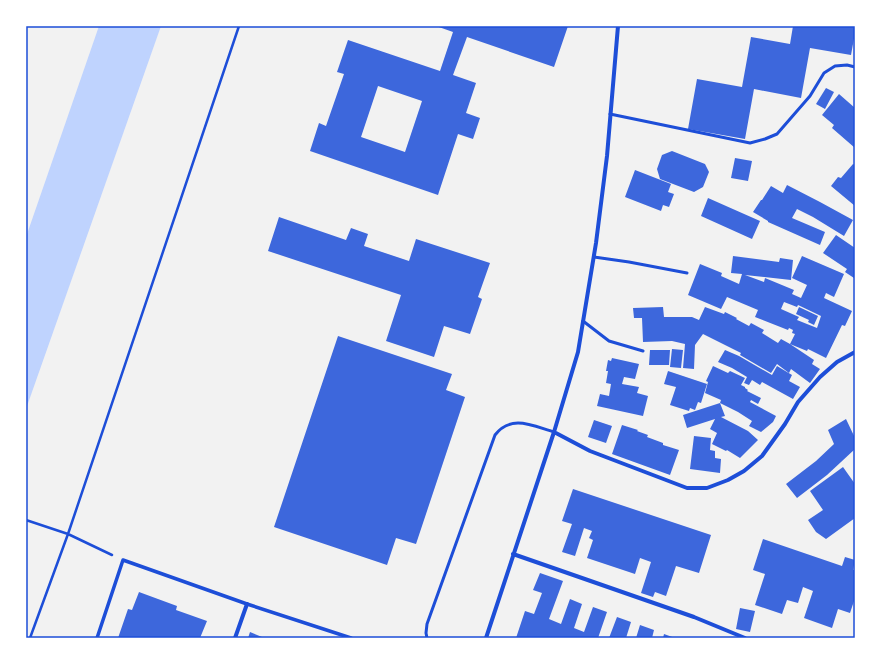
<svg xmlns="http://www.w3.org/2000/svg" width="881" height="664" viewBox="0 0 881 664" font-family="Ubuntu,sans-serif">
<rect width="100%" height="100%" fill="#f2f2f2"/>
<path fill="#bfd3fe" d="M99,26h62l-135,383v-172z"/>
<path fill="#3d67dc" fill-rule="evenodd" d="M436,26h132l-14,41 -87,-30 -14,38 23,8 -10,30 14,5 -7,21 -15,-5 -20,61 -128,-44 9,-28 7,3 18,-52 -7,-2 11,-32 92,31 13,-39zM378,86l44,15 -17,51 -44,-15z
M793,26h62v7l-4,22 -41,-7 -9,50 -47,-9 -9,50 -57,-10 9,-50 45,8 9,-50 39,7z
M826,88l8,4 -9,17 -9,-5z
M839,94l16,14v40l-23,-20 2,-3 -12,-10z
M672,151l33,13 4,8 -6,15 -9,5 -34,-13 -3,-10 5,-14z
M735,158l17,3 -4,20 -17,-3z
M853,164l2,1v41l-24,-20 7,-9 3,1z
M635,170l36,14 -3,8 6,2 -5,13 -6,-2 -2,6 -36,-14z
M787,185l33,17 33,18 -9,16 -31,-19 -16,-8 -5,9 33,14 -5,13 -52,-23v-1l-15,-9 8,-12h1l9,-14 12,7z
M708,198l52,23 -8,18 -51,-23z
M279,217l67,23 5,-12 17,6 -4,12 45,15 7,-22 74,24 -12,34 4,2 -12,35 -26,-8 -10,31 -48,-16 15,-46 -133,-44z
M836,235l19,13v28l-1,2 -9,-6 2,-3 -24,-16z
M733,256l46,6 1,-4 13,2 -2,20 -46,-5 19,7 1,-4 29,12 -2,4 9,4 6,-13 -15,-7 10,-22 42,18 -10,23 -8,-4 -2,5 28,13 -7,15 -3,-1 -16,33 -18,-9 -1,2 -17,-7 24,16 -2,4 8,5 -10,14 -19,-14 -2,4 -12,-9 -6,9 -31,-18 1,-2 -38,-19 -8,11 -1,24 -11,-1 2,-24 -13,-3 -29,1 -1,-24h-8l-1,-10 30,-1 1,10h28l7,3 6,-13 19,7 1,-2 12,6 -1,1 13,7 2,-3 13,7 -2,3 16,10 3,-4 9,5 5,-10 -3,-1 1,-3 -4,-2 -1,2 -33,-13 3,-7 -31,-13 -6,12 -33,-14 12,-31 22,9 -1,3 18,8 3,-10 -11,-1zM784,302l13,5 1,-2 23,11 -4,12 -20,-8 2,-3 -18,-8z
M799,307l19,9 -4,9 -6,-3 1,-2 -13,-6z
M338,336l114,38 -6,16 19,7 -49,147 -20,-6 -9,27 -113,-38z
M672,349l11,1 -2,18 -11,-1z
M650,350h20l-1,15h-20z
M725,350l14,6 33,19 5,-9 15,9 -3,6 11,6 -7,12 -31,-17 -2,3 -8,-5 -3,5 -5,-2 3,-6 -15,-9 -14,-6z
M612,358l27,6 -4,15 -11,-2 -2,7 17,3 -2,6 11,3 -5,20 -46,-10 3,-12 9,2 2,-12 -5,-1 2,-12h-2l2,-11 3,1z
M713,366l15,7 2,-2 15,7 -4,7 4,2v1l3,2 -1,1 14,7 -3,6 -7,-4 -1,2 26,14 -3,6 -12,10 -12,-6 3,-5 -14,-9 -18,-9 1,-3 -16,-7 3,-11 -2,-1z
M668,371l39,13 -6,19 -3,-1 -3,8 -5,-2 -1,3 -19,-6 6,-18 -12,-3z
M720,403l5,13 -4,1 27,14 10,9 -18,18 -13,-8 -1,1 -14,-7 5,-11 -7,-4 5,-10 -28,9 -4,-13z
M846,419l9,19v11l-28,26 -30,23 -11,-14 30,-23 18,-17 -6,-14z
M594,420l18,6 -6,17 -18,-6z
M622,425l16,5 -1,1 11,4 -1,2 16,6v2l16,5 -9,25 -58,-21z
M694,436l17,2 -1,12 5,1v7l6,1 -1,14 -30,-4z
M843,467l12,17v34l-29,21 -10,-7 -8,-12 15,-10 -13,-19z
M573,489l138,46 -12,38 -23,-7 -10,30 -11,-4 -2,5 -12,-4 10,-31 -11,-4 -5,16 -48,-16 6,-18 -4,-2 3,-7 -8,-3 -9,28 -13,-4 10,-28 -10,-3z
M763,539l79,27 3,-9 10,3 -2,10h2v28l-5,15 -12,-4 -6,19 -28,-10 9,-27 -10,-4 -5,16 -11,-3 -5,14 -27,-9 10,-31 -12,-4z
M540,573l23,8 -14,38 12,5 9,-25 12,5 -8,24 10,4 9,-25 14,5 -9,26h-82l9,-27 9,3 8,-21 -9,-3z
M139,592l38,14 -1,4 31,11 -7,17h-82l10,-29 4,1z
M740,608l15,3 -5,21 -14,-3z
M617,617l14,5 -5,16h-17z
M640,625l14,5 -2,8h-16z
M250,632l12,5v1h-14z
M664,634l11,4h-12z"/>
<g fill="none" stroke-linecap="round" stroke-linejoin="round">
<path stroke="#1d4ed8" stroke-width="2.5" d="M26,520l42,14 44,21
M30,638l38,-104 171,-508"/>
<path stroke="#1d4ed8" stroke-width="3" d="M610,114l140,29 15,-4 12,-5 33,-38 14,-23 11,-7 12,-1 8,2
M594,257l35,5 58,11
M583,321l26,20 34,10
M427,638l-1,-5 1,-9 68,-189c16,-21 38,-9 59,-3"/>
<path stroke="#1d4ed8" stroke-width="3.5" d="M97,638l26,-78 124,44 104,34"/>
<path stroke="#1d4ed8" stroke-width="4" d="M554,432l36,19 97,37h20l21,-8 16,-9 18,-15 23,-32 13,-22 22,-25 17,-15 18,-10
M513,554l181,63 51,21
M235,638l12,-34
M486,638l68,-206 24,-80 18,-109 11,-87 11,-130"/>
</g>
<rect width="881" height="664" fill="none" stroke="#ffffff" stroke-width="54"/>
<rect x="27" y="27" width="827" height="610" fill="none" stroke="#1d4ed8" stroke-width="1.5"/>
</svg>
